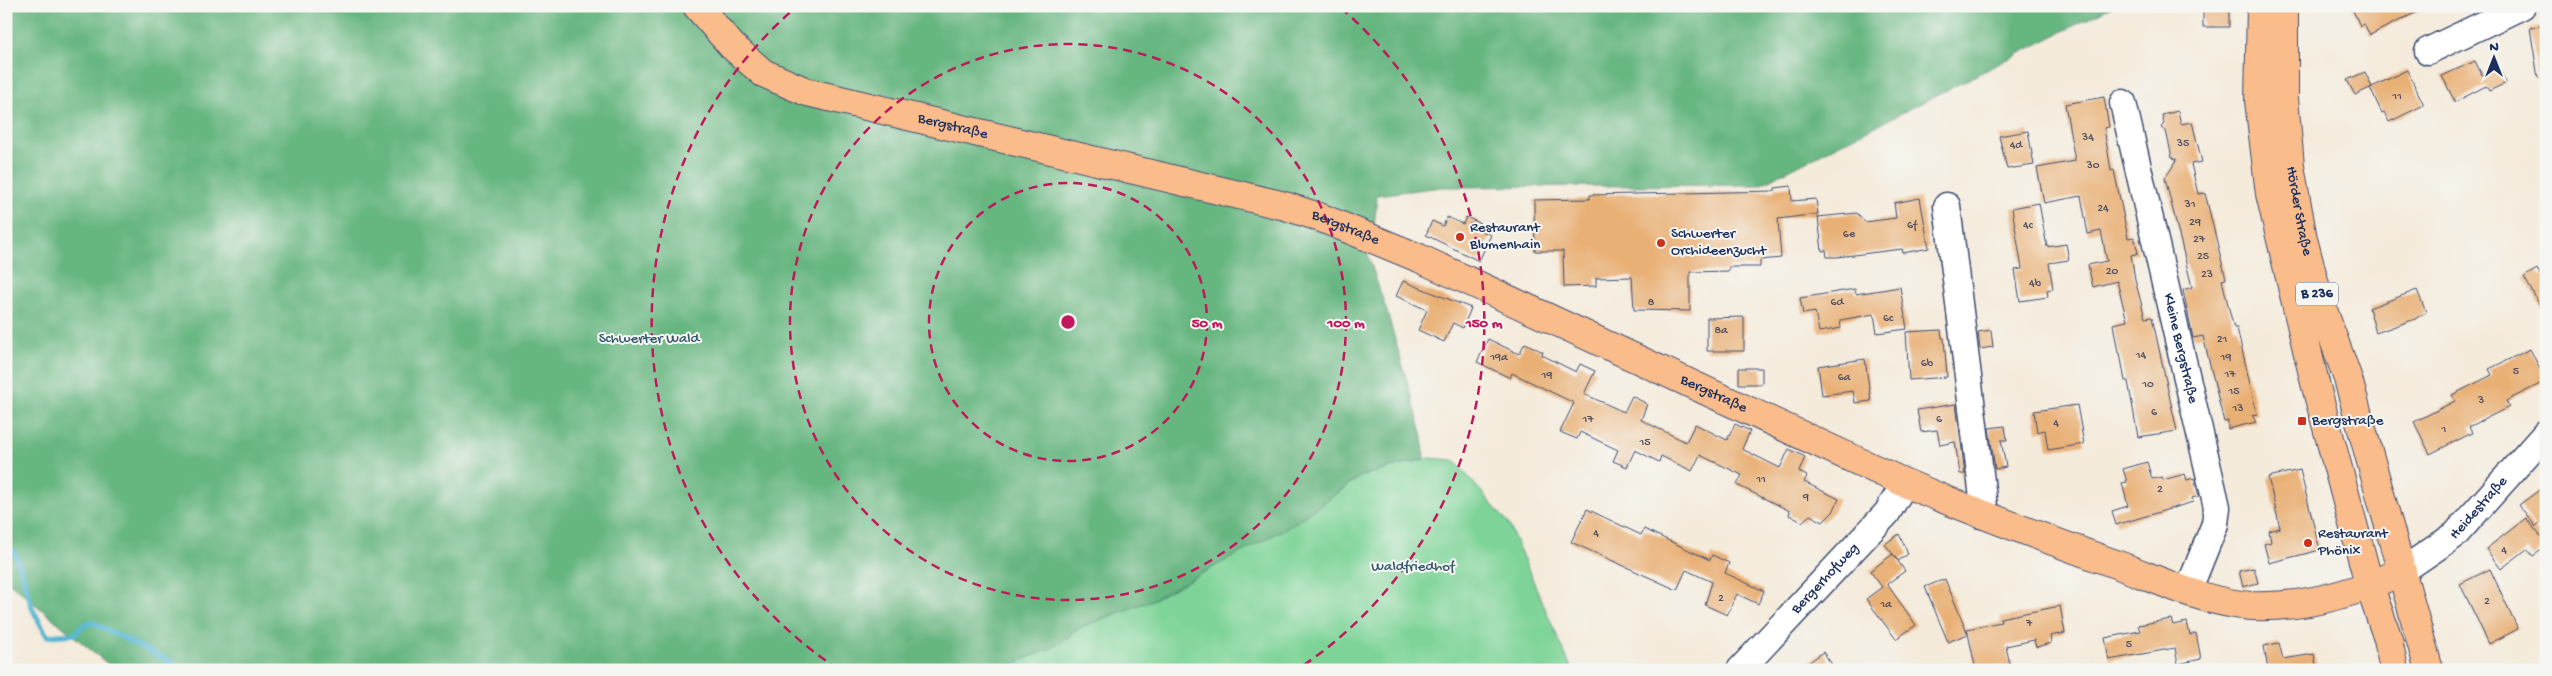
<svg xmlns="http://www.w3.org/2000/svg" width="2552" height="676" viewBox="0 0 2552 676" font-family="'Gochi Hand',sans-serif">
<rect width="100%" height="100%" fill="#f6f6f2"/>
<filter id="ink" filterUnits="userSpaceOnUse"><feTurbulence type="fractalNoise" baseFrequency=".02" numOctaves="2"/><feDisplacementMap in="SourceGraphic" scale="10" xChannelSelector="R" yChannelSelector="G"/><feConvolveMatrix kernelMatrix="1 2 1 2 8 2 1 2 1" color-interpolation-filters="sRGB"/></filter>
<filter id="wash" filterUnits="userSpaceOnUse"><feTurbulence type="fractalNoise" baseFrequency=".0096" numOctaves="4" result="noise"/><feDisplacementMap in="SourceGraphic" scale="20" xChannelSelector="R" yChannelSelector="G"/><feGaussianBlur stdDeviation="1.12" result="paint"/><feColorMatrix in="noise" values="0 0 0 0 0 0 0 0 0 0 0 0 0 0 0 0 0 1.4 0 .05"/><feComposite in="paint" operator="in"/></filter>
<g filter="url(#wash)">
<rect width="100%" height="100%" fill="#f4ebdb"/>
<path fill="#7ed498" stroke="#4c827b" d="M1430,458l24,2 54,63 64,147h-573l57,-24 25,-19 71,-27 138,-74 71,-50z"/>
<path fill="#66b680" stroke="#40726f" d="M6,6h2107l-354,179 -317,2 -65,8 -3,34 -6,26 19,57 36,124 1,23 -63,17 -71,50 -138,74 -71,27 -25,19 -57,24h-884l-109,-90z"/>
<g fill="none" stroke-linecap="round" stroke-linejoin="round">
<path stroke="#55b7d4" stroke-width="5.5" d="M6,540l11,18 16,52 14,26 28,-2 6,-7 10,-5 82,41 -3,7"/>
</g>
<g id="blocks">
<path fill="#e9b076" d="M2203,6h26v21h-26z
M2351,6h78l-59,29 -6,-11 -4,2z
M2546,25v52l-8,1 -8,-50z
M2475,61l7,14 16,-8 8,16 -17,8 -3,-5 -31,16 -13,-26z
M2407,70l17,35 -35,17 -5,-10 -2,1 -12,-25z
M2365,72l7,15 -17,8 -8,-15z
M2104,97l5,30 -5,1 7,43 3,-1 14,68 6,-1 4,16 -7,2 4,24 10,39 7,-1 25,114 -39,6 -10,-56h-3l-5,-28h-2l-5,-29 14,-3 -10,-40 -24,6 -5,-22 19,-4 -6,-30 -13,3 -7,-38 -37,7 -7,-35 38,-7 -10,-57z
M2178,111l3,13 11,-2 10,40 -11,2 7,30 7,-1 21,86 -4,1 8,33 4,15h3l20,86 -5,1 4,7 -28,7v-8l-4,1 -21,-86 -10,2 -10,-48 9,-3 -27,-109 12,-18 -5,-3 -6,-26 -5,-3 3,-5 -2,-8z
M2028,131l6,34 -27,4 -8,-33z
M1791,186l1,15 24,-2 2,15 -40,5 3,39 -21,2v7h-31v4l-39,1v39l-56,-1 -2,-33 -36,1v8l-32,1 -1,-36h-28l-1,-51 56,-1v-4l185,-4v-3z
M1920,198l9,50 -26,5 -1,-4 -65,8h-10l-1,-7 -4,1 -4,-34 39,-4 8,9 31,-4 -2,-15z
M2039,203l8,44 19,-3 3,16 -20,3 4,26 -6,1 1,7 -28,4 -5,-31 7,-1 -10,-61z
M1447,217l16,7 3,-7 14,6 -3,6 14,6 -12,26 -53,-26 6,-14 11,5z
M2537,269l4,7 5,-2v42l-22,-39z
M1403,281l68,27 -8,20 -10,-5 -9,19 -26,-12 9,-20 -31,-14z
M1900,287l7,42 -30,4 -3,-19 -34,6 1,8 -22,4 -4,-20 -12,2 -3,-16 55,-9 1,5z
M2417,290l9,22 -11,7 -39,14 -7,-25z
M1744,317v34h-37v-33z
M1941,330l1,8h2l3,39 -38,3 -3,-48z
M1991,330l2,17 -13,2 -2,-17z
M1488,339l31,15 6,-11 18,9 -1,3 34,17 4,-8 15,7 -11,23 40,18 8,-16 15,8 -6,16 45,22 9,-18 32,16 8,-16 15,7 -8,18 38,19 9,-19 16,8 -6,15 8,4 -3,6 35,17 -6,13 -10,10 -13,-7 -8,7 -13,-7 1,-4 -53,-26 5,-10 -42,-20 -8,16 -31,-15 -2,6 -24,-12 -8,17 -14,-6 5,-11 -38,-18 -3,7 -17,-7 14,-29 -62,-30 -2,5 -33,-16z
M2530,349l16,32 -40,20 3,6 -40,20 3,6 -42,21 -16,-32 41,-21 -3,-6 40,-20 -3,-6z
M1865,359l6,42 -16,2 -2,-12 -31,4 -4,-29z
M1739,368h23v16h-23z
M1956,404l9,70h-5l-5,-32 -15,3 -3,-15 -16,2 -4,-22z
M2077,405l7,39 -36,6 -3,-20 -8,2 -3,-21z
M2005,426l2,14h-6l5,27 -11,2 -6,-41z
M2147,462l5,17 10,-2 1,3 22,-6 2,6 7,-2 5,18 -7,2 1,4 -77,23 -4,-14 16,-5 -6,-23 5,-1 -4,-13z
M2300,470l20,80 -51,13 -5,-19 7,-2 -2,-11 11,-3 -12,-51z
M2546,485v34l-10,8 -17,-22z
M1587,509l54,26 3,-6 66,31 2,-5 17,8 -4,10 39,18 -6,13 -21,-10 -10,21 -22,-10 7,-23 -26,-12 -9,20 -106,-48z
M2526,518l20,25v4l-13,9 -6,-7 -26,20 -15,-20z
M1899,534l9,20 -10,7 -13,-17z
M1893,554l12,17 -18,13 29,41 -20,14 -30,-40 16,-12 -12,-16z
M2254,568l4,15 -15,4 -4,-16z
M2490,569l28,60 -29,15 -29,-60z
M1945,579l23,55 -20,8 -23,-55z
M2060,606l5,27 -15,3 1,7 -15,4 -2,-7 -28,6 5,24h-35l-9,-41 34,-7 -1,-4z
M2171,619l2,6 14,-3 3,13 6,-2 5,26 -23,5 -3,-16 -66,12 -4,-22 35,-7 -2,-6z
M2279,643l4,16 31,-5 3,16h-49l-4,-24z
M1823,652l13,18h-37z"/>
</g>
</g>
<g filter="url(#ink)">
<use href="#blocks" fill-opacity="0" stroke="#3c4b71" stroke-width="1"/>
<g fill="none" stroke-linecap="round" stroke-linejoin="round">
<g stroke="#3c4b71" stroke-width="29">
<g id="minor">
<path d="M2428,51l94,-45"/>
<path id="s1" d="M2123,103l94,404 -2,17 -27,67"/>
<path d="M1947,206l37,300 -3,9"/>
<path id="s2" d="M2402,571l53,-36 91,-102"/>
<path id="s3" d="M1740,670l147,-157 18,-30"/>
</g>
</g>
<g stroke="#3c4b71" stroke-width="30">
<g id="major">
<path id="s4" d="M697,6l35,40 31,27 44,19 478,114 34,11 100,41 486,225c71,30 144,57 216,83 42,16 86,37 131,40 52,2 104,-13 150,-35"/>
<path d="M2261,6l-2,95 11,93 45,189 55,204 18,52 6,31"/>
<path id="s5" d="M2284,6v92l6,68 13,73 15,57 30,83 81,291"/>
</g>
</g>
<use href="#minor" stroke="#fff" stroke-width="26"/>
<use href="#major" stroke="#fabc8b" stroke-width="28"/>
</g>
</g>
<g fill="none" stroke="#c2185b" stroke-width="2.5" stroke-dasharray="9 6">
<circle cx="1068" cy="322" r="139"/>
<circle cx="1068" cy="322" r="278"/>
<path d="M838 669A416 416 0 0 1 795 8M1341 8A416 416 0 0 1 1298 669"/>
</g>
<g fill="#c8321e" stroke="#f6f6f2" stroke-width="2">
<circle cx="1460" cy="237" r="5"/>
<circle cx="1661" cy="243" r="5"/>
<rect x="2297" y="416" width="10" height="10" rx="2.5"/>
<circle cx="2308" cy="543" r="5"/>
</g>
<g text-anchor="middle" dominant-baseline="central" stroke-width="4" stroke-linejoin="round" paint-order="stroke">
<g font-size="12" fill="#4e4f64">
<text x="2397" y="97">11</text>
<text x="2088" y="138">34</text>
<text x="2183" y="144">35</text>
<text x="2016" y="146">4d</text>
<text x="2093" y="166">30</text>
<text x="2190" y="205">31</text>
<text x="2103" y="209">24</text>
<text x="2195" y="223">29</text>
<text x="1912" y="226">6f</text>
<text x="2028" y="226">4c</text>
<text x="1849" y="235">6e</text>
<text x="2199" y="240">27</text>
<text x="2203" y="257">25</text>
<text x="2112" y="272">20</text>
<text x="2207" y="275">23</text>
<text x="2035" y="284">4b</text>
<text x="1651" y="303">8</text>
<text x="1837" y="303">6d</text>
<text x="1888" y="319">6c</text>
<text x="1721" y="331">8a</text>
<text x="2222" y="340">21</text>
<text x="2141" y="356">14</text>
<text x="1499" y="358">19a</text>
<text x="2226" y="358">19</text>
<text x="1927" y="364">6b</text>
<text x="2516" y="372">5</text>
<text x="2230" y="375">17</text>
<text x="1547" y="376">19</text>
<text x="1844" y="378">6a</text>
<text x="2148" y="385">10</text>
<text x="2234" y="392">15</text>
<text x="2481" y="401">3</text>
<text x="2238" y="409">13</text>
<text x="2154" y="413">6</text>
<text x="1588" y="420">17</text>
<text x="1939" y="420">6</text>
<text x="2056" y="424">4</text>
<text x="2444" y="430">1</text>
<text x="1645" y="443">15</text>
<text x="1761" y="480">11</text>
<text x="2160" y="490">2</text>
<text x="1806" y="498">9</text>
<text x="1596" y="534">4</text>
<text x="2504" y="551">4</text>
<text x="1721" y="599">2</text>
<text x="2487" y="602">2</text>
<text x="1886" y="605">1a</text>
<text x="2029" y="624">7</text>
<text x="2129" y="645">5</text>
</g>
<rect fill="#f6f6f2" stroke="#5d6b8a" stroke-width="1" x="2296" y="282.5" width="42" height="23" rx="4"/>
<g font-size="14" font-weight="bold" fill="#1b2f5e">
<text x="2317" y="294">B 236</text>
</g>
<g font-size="15" fill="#1b2f5e" stroke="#f6f6f2">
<text stroke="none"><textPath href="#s4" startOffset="292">Bergstraße</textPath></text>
<text stroke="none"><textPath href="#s5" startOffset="206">Hörder Straße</textPath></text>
<text stroke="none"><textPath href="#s4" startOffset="698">Bergstraße</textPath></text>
<text stroke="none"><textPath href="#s1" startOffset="252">Kleine Bergstraße</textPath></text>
<text stroke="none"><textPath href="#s4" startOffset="1102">Bergstraße</textPath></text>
<text stroke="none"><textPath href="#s2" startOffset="100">Heidestraße</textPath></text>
<text stroke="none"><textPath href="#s3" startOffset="125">Bergerhofweg</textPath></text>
</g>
<g font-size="15" fill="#1b2f5e" stroke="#f6f6f2" text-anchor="start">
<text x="1470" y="228">Restaurant<tspan x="1470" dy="17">Blumenhain</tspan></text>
<text x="1671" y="234">Schwerter<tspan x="1671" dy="17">Orchideenzucht</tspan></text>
<text x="2312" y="421">Bergstraße</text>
<text x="2318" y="534">Restaurant<tspan x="2318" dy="17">Phönix</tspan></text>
</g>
<g font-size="15" fill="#34586c" stroke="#f6f6f2">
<text x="649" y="339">Schwerter Wald</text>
<text x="1413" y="567">Waldfriedhof</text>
</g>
</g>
<circle cx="1068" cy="322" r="8" fill="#c2185b" stroke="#f6f6f2" stroke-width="2.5"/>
<g font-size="15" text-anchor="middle" font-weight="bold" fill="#c2185b" stroke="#f6f6f2" stroke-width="4" stroke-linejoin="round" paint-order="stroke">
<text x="1207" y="327">50 m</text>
<text x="1346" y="327">100 m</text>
<text x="1484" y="327">150 m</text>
</g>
<rect width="2552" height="676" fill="none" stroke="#f6f6f2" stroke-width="25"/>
<g transform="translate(2494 58)" stroke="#f6f6f2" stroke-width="4" paint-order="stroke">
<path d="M0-4L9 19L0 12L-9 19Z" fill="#1b2f5e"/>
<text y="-8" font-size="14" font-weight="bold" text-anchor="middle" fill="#1b2f5e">N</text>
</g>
</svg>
